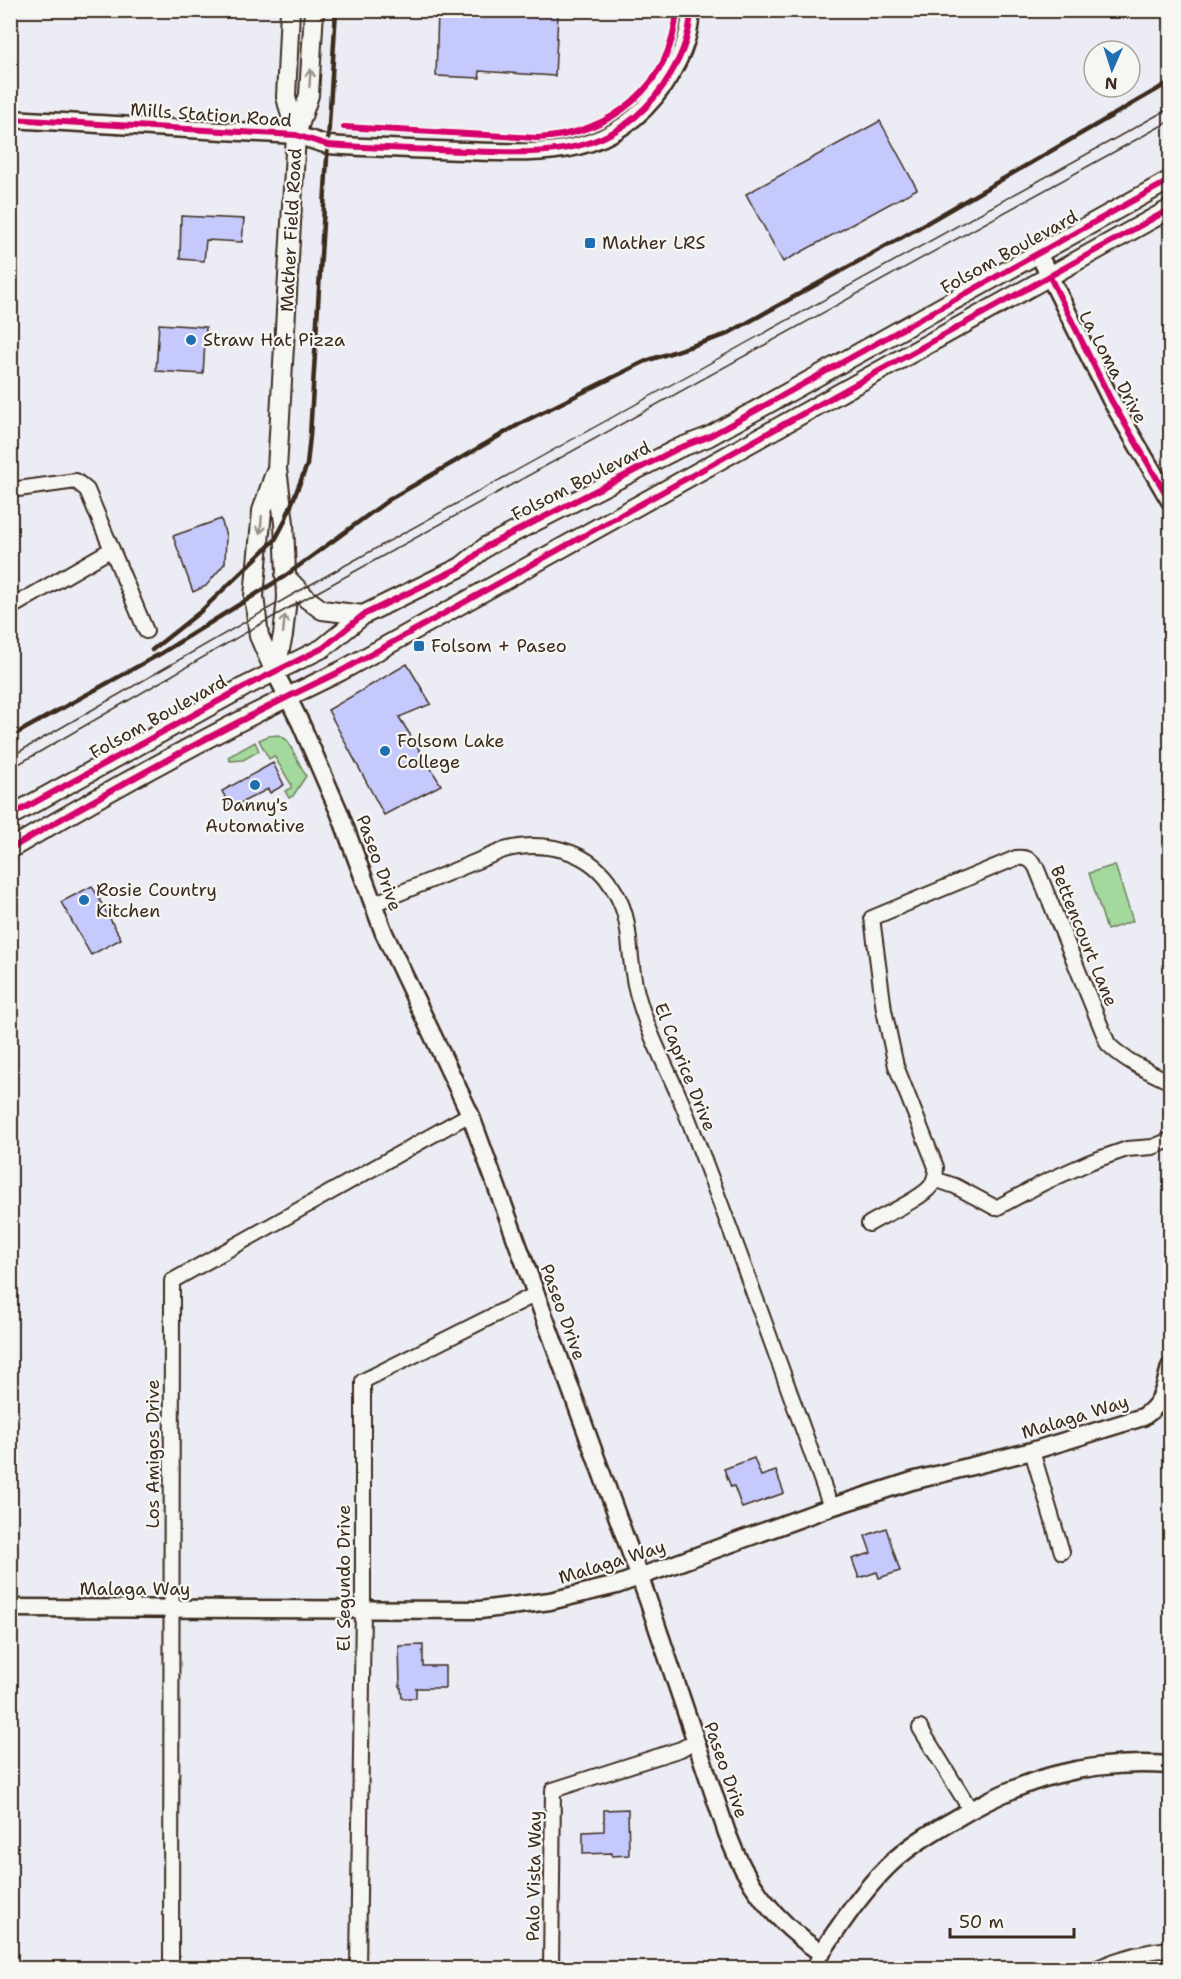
<svg xmlns="http://www.w3.org/2000/svg" width="1181" height="1979" viewBox="0 0 1181 1979" font-family="'Shantell Sans',sans-serif">
<rect width="100%" height="100%" fill="#ecedf4"/>
<filter id="ink" filterUnits="userSpaceOnUse"><feTurbulence type="fractalNoise" baseFrequency=".0167" numOctaves="2"/><feDisplacementMap in="SourceGraphic" scale="12" xChannelSelector="R" yChannelSelector="G"/><feConvolveMatrix kernelMatrix="1 2 1 2 8 2 1 2 1" color-interpolation-filters="sRGB"/></filter>
<g filter="url(#ink)">
<path fill="#a3d99d" stroke="#6f825e" stroke-width="1.5" d="M279,735l8,5 19,36 -13,20 -4,2 -4,-7 6,-3v-4l-17,-28 -5,3 -10,-19 9,-4z
M255,742l4,9 -16,9 -13,1 -2,-4z
M1115,865l18,56 -26,9 -18,-57z"/>
<path fill="#c6c9fc" stroke="#3b2a1e" stroke-width="1.5" d="M438,10h65l55,4 -3,62 -76,-5 1,7 -44,-2z
M880,121l37,68 -134,73 -37,-68z
M181,216l63,3 -2,23 -36,-2 -2,21 -24,-2z
M159,324l47,3 -3,47 -47,-3z
M221,519l5,17 -1,27 -19,23 -13,6 -20,-56z
M407,664l24,40 -32,13 42,68 -57,30 -56,-105z
M273,763l11,22 -14,8 -2,-4 -37,19 -9,-17z
M92,886l29,53 -30,16 -30,-53z
M754,1458l7,18 15,-5 8,22 -42,15 -8,-22 -3,1 -7,-18z
M886,1528l14,43 -21,7 -2,-6 -18,6 -7,-19 19,-6 -6,-17z
M423,1645v21h22v22h-29v10h-14l-1,-10h-1l-1,-42z
M628,1809l1,46 -17,1v-3l-29,1v-22l21,-1v-21z"/>
<g fill="none" stroke-linecap="round" stroke-linejoin="round">
<g stroke="#3b2a1e" stroke-width="18">
<path id="minor" d="M18,489l58,-8 11,9 59,141
M10,608l102,-59
M373,904l131,-54c38,-10 82,-1 105,32 23,33 18,55 24,91 2,16 7,32 13,48 11,30 26,57 38,87 52,132 99,266 147,399
M934,1179l21,7 41,22 47,-25 47,-21 37,-13 26,-2 17,-7
M869,1224c15,-9 52,-25 62,-38 4,-6 5,-12 5,-19l-40,-101 -12,-56 -12,-92 144,-60c10,-1 15,1 20,9l72,177c18,18 40,27 62,38
M1032,1451l30,101
M920,1728l50,81
M171,1968l1,-687 298,-167
M358,1968l5,-359v-228l173,-87
M551,1968l2,-178 128,-41 14,-8
M814,1968l7,-15
M1097,1968c23,-10 48,-17 73,-19"/>
</g>
<g stroke="#3b2a1e" stroke-width="21">
<path id="tertiary" d="M10,119l286,16 32,10 15,1c41,2 82,4 123,5 79,3 147,7 197,-65 16,-24 27,-47 28,-76
M1038,253l73,147 59,101
M275,672l26,52 39,90 44,119 86,181 178,486 79,233c19,51 48,89 94,120 20,-29 41,-61 66,-86 19,-19 40,-32 63,-45 72,-44 136,-63 220,-57
M10,1608l470,2 70,-9 67,-16 214,-78 81,-26 120,-30 111,-34c20,-13 21,-28 27,-50"/>
</g>
<g stroke="#3b2a1e" stroke-width="22">
<path id="secondary" d="M290,10l-4,87 10,38
M285,576l22,23 15,11 41,5
M275,672l8,-37 4,-37 -3,-75 -7,-54 19,-334 13,-40 5,-85
M275,672l-16,-36 -5,-40 8,-85 13,-38
M10,816l234,-129 79,-39 40,-33 98,-48 26,-21 192,-98 29,-11 462,-257
M10,849c108,-64 218,-124 331,-178l829,-462"/>
</g>
<use href="#minor" stroke="#f6f6f2" stroke-width="14"/>
<use href="#tertiary" stroke="#f6f6f2" stroke-width="16"/>
<use href="#secondary" stroke="#f6f6f2" stroke-width="18"/>
<path stroke="#3b2a1e" stroke-width="1.5" d="M10,757l289,-166 871,-483
M10,769l275,-159 885,-489"/>
<path stroke="#3b2a1e" stroke-width="4.5" d="M152,650l48,-38 75,-72 9,-17 23,-58 3,-29 26,-426
M10,737l150,-83 125,-78 105,-77 135,-78 121,-60 79,-26 181,-100 264,-153"/>
<g stroke="#f6f6f2" stroke-width="10">
<path id="cycleway" d="M10,119l286,16 32,10 15,1c41,2 82,4 123,5 79,3 147,7 197,-65 16,-24 27,-47 28,-76
M344,127l193,11c74,-4 134,-51 140,-128
M1050,277l61,123 59,101
M10,816l234,-129 79,-39 40,-33 98,-48 26,-21 192,-98 29,-11 462,-257
M10,849c108,-64 218,-124 331,-178l829,-462"/>
</g>
<use href="#cycleway" stroke="#d6006c" stroke-width="6"/>
</g>
<defs><path id="oneway-shaft" d="M-6 0H5M1.5-3L5.5 0L1.5 3" fill="none" stroke-width="1.6" stroke-linecap="round" stroke-linejoin="round" transform="scale(1.5)"/></defs>
<g stroke="#989088">
<use href="#oneway-shaft" transform="translate(310 78) rotate(-86)"/>
<use href="#oneway-shaft" transform="translate(261 525) rotate(95)"/>
<use href="#oneway-shaft" transform="translate(284 624) rotate(-84)"/>
</g>
</g>
<g fill="#1f6fb2" stroke="#f6f6f2" stroke-width="2">
<rect x="584" y="237" width="12" height="12" rx="3"/>
<circle cx="191" cy="340" r="6"/>
<rect x="413" y="640" width="12" height="12" rx="3"/>
<circle cx="385" cy="751" r="6"/>
<circle cx="255" cy="785" r="6"/>
<circle cx="84" cy="900" r="6"/>
</g>
<g text-anchor="middle" dominant-baseline="central" stroke-width="4.5" stroke-linejoin="round" paint-order="stroke">
<g font-size="18" fill="#3b2a1e" stroke="#f6f6f2">
<text transform="translate(211 115) rotate(4)">Mills Station Road</text>
<text transform="translate(291 230) rotate(-87)">Mather Field Road</text>
<text transform="translate(1009 252) rotate(-29)">Folsom Boulevard</text>
<text transform="translate(1113 367) rotate(62)">La Loma Drive</text>
<text transform="translate(581 481) rotate(-27)">Folsom Boulevard</text>
<text transform="translate(158 717) rotate(-29)">Folsom Boulevard</text>
<text transform="translate(379 863) rotate(70)">Paseo Drive</text>
<text transform="translate(1084 936) rotate(68)">Bettencourt Lane</text>
<text transform="translate(685 1067) rotate(68)">El Caprice Drive</text>
<text transform="translate(563 1312) rotate(70)">Paseo Drive</text>
<text transform="translate(1075 1417) rotate(-17)">Malaga Way</text>
<text transform="translate(153 1454) rotate(-90)">Los Amigos Drive</text>
<text transform="translate(612 1562) rotate(-17)">Malaga Way</text>
<text transform="translate(344 1578) rotate(-90)">El Segundo Drive</text>
<text x="135" y="1589">Malaga Way</text>
<text transform="translate(726 1770) rotate(71)">Paseo Drive</text>
<text transform="translate(534 1876) rotate(-89)">Palo Vista Way</text>
</g>
<g font-size="18" fill="#3b2a1e" stroke="#f6f6f2" text-anchor="start">
<text x="602" y="243">Mather LRS</text>
<text x="203" y="340">Straw Hat Pizza</text>
<text x="431" y="646">Folsom + Paseo</text>
<text x="397" y="741">Folsom Lake<tspan x="397" dy="21">College</tspan></text>
<text x="255" y="805" text-anchor="middle">Danny's<tspan x="255" dy="21">Automative</tspan></text>
<text x="96" y="890">Rosie Country<tspan x="96" dy="21">Kitchen</tspan></text>
</g>
</g>
<rect width="1181" height="1979" fill="none" stroke="#f6f6f2" stroke-width="36"/>
<rect x="18" y="18" width="1145" height="1943" fill="none" stroke="#3b2a1e" stroke-width="2" filter="url(#ink)"/>
<g transform="translate(1112 69) rotate(183)"><circle r="28" fill="#f6f6f2" stroke="#aba49d" stroke-width="1.5"/>
<path d="M0-4.5L10 22L0 15L-10 22Z" fill="#1f6fb2"/>
<text y="-9" font-size="16" font-weight="bold" text-anchor="middle" fill="#3b2a1e">N</text>
</g>
<path d="M950 1928v9h124v-9" fill="none" stroke="#3b2a1e" stroke-width="3"/>
<text x="959" y="1928" font-size="18" fill="#3b2a1e" stroke="#f6f6f2" stroke-width="4.5" paint-order="stroke">50 m</text>
</svg>
